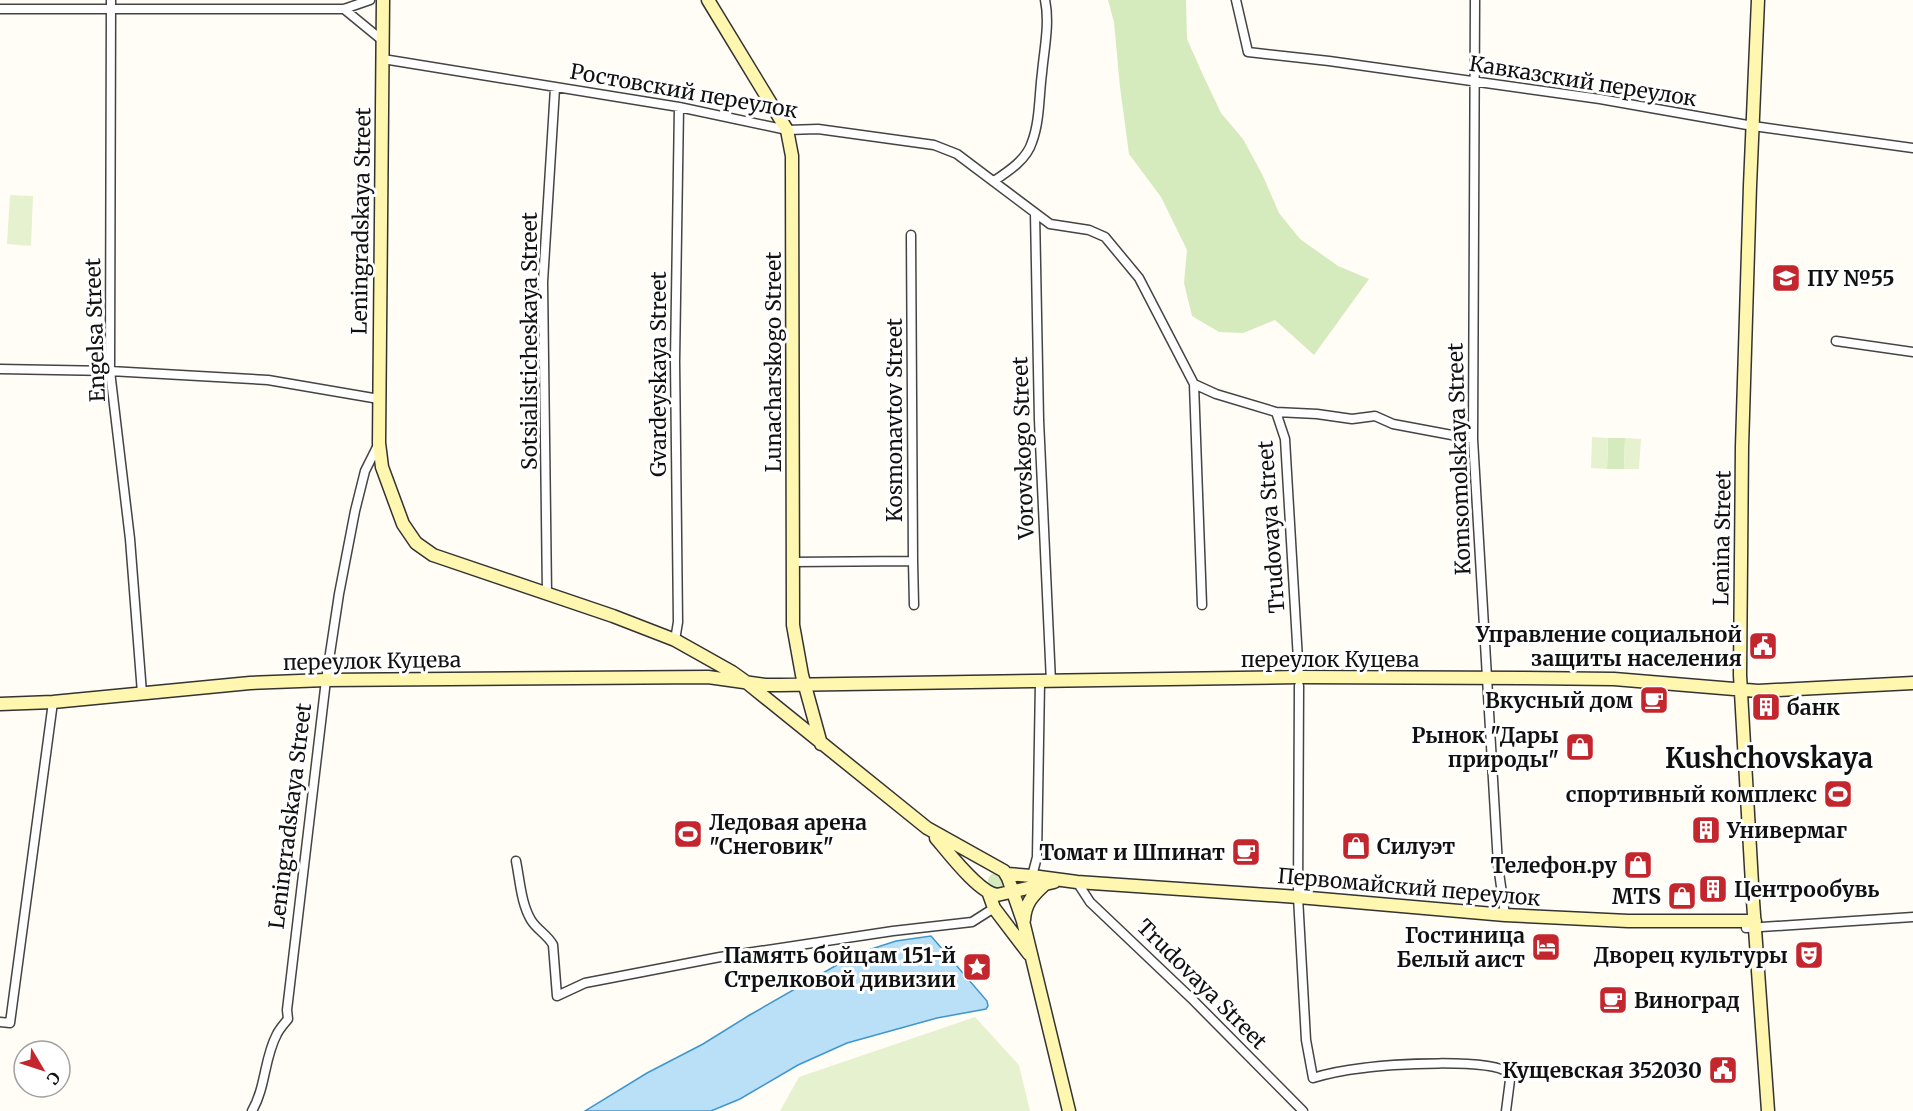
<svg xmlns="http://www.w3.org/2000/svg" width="1913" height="1111" viewBox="0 0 1913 1111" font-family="Merriweather,serif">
<rect width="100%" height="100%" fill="#fffdf5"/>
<path fill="#d5ebbd" d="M1108,0h78l1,39 16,36 18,38 22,26 20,37 16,37 21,26 38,27 31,13 -55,76 -39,-35 -32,13 -24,-1 -27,-16 -8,-33 3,-33 -26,-53 -32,-43 -9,-67 -6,-65z
M1608,438h17l-1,31h-17z
M988 881a8 8 0 1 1 16 0a8 8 0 1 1-16 0Z"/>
<path fill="#e6f2cf" d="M10,195l23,1 -2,50 -24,-2z
M1592,437l16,1 -1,31 -16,-1z
M1625,438l16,1 -2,30h-15z
M975,1017l44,48 11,46h-250l19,-34z"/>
<path fill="#b9e0f7" stroke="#3f96cf" stroke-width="1.5" d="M931,936l56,65 1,5 -2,3 -49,9 -90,25 -49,22 -58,34 -29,12h-126l62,-38 56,-29 45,-28 108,-62 40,-13z"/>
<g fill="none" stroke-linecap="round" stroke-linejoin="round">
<g stroke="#444" stroke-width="11">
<path id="street" d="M111,0l-1,371 20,168 12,154
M1236,0l12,52 81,9 271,38 153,27 160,22
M1475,0l-2,439 25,426 7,50
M0,9h344l26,-9
M344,9l39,32
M383,59l296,48 108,23 31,-1 116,16 23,9 93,70 39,6 16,7 34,41 55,106 22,10 60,18 41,2 35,5 23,-3 18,8 80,15
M994,181c15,-10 33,-22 38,-39 8,-21 7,-47 10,-69 2,-23 8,-50 3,-73
M1035,213l4,207 12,262
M911,235l2,326 1,44
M1836,341l77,11
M0,369l110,2 158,9 111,19
M1194,384l8,221
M1276,412l9,27 14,238
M792,562l121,-1
M547,594l-4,-312 12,-194
M675,640l3,-18 -3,-261 4,-254
M1299,686l-1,211 8,143 7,38c16,-5 33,-8 50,-10 25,-4 129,-10 145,5l2,7 -4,31
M516,861c4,20 5,42 15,59 6,10 17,15 22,25l4,51 28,-13 135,-26 173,-26 79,-9 22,-14
M1032,876l5,-19 3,-175
M1077,882l13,20 101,96 112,113
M1746,928l167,-11
M0,1022l10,1 43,-321
M252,1111c14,-24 12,-53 25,-77 3,-6 7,-10 11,-15l-1,-9 39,-330 13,-86 16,-83 10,-40 14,-28"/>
</g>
<g stroke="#333" stroke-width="15">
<path id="secondary" d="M383,0l-4,443 3,24 21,57 13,19 17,12 180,61 62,24 57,32 14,10 181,146 77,43 4,7 15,43 46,190
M708,0l79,130 5,26 1,469 9,50 19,69
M1758,0l-8,186 -8,261 -2,228 13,226 15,210
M0,704l53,-2 197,-19 76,-3 382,-3 57,8h15l519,-8 223,1 92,1 144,12 155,-8
M936,838c12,14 43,55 61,57l57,-13
M1007,874l25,2 45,6 221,15 207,18 123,6h127
M989,894l5,14 35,46
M1024,920c1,-16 8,-24 20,-35"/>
</g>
<use href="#street" stroke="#fff" stroke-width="8"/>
<use href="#secondary" stroke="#fff6b0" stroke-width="12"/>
</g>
<defs>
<g id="university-square" transform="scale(1.5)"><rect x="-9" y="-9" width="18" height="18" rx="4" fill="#c4262e" stroke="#fff"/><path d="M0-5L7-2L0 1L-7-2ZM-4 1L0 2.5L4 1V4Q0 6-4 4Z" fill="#fff"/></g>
<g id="civic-square" transform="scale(1.5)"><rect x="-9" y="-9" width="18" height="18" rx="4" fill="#c4262e" stroke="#fff"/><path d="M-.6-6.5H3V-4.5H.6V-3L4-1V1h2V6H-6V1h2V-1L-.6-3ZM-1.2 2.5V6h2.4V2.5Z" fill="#fff"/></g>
<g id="cafe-square" transform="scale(1.5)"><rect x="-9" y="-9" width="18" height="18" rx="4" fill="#c4262e" stroke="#fff"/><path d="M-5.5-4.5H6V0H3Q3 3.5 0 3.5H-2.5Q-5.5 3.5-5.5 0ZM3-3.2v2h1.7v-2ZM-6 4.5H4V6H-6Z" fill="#fff"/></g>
<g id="building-square" transform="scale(1.5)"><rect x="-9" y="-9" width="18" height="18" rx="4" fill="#c4262e" stroke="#fff"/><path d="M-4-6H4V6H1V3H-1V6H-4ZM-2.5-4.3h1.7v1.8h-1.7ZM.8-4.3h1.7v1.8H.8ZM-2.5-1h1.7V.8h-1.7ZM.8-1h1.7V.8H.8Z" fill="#fff"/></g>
<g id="shop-square" transform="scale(1.5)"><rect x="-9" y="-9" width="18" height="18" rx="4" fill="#c4262e" stroke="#fff"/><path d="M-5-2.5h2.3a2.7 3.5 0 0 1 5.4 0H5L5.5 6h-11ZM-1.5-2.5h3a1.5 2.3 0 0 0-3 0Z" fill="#fff"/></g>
<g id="stadium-square" transform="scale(1.5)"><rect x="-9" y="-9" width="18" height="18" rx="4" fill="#c4262e" stroke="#fff"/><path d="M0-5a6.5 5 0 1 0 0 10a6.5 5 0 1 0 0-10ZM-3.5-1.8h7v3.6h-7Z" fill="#fff"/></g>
<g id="hotel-square" transform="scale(1.5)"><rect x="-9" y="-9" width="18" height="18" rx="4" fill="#c4262e" stroke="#fff"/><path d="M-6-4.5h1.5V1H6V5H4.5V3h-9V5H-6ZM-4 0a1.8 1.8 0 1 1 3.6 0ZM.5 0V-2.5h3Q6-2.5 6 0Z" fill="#fff"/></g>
<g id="theatre-square" transform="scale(1.5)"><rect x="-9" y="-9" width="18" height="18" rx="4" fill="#c4262e" stroke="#fff"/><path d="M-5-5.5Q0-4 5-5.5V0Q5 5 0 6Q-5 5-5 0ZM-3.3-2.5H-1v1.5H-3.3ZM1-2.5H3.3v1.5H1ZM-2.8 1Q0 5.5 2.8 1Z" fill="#fff"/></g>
<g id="sight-square" transform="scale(1.5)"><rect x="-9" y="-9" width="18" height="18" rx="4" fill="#c4262e" stroke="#fff"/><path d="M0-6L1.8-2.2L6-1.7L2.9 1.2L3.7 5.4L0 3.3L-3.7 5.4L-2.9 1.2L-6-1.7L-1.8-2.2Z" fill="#fff"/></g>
</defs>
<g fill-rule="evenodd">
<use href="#university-square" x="1786" y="278"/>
<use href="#civic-square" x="1763" y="646"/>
<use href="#cafe-square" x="1654" y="700"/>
<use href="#building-square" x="1766" y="707"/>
<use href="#shop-square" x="1580" y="747"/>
<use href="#stadium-square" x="1838" y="794"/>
<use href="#building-square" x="1706" y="830"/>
<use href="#stadium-square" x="688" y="834"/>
<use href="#shop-square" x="1356" y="846"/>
<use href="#cafe-square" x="1246" y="852"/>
<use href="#shop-square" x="1638" y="865"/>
<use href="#building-square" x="1713" y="889"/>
<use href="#shop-square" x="1682" y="896"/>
<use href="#hotel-square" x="1546" y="947"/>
<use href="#theatre-square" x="1809" y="955"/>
<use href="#sight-square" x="977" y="967"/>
<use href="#cafe-square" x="1613" y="1000"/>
<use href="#civic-square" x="1723" y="1070"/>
</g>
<g text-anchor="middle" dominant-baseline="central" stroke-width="6" stroke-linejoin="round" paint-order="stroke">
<g font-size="21" fill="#111" stroke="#fff">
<text transform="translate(1583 81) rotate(9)">Кавказский переулок</text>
<text transform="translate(684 91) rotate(10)">Ростовский переулок</text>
<text transform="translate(361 221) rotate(-89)">Leningradskaya Street</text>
<text transform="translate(95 330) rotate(-92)">Engelsa Street</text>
<text transform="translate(529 341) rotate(-90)">Sotsialisticheskaya Street</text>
<text transform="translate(773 362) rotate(-90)">Lunacharskogo Street</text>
<text transform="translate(658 374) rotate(-90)">Gvardeyskaya Street</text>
<text transform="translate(894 420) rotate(-90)">Kosmonavtov Street</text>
<text transform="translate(1023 448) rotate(-92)">Vorovskogo Street</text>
<text transform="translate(1459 459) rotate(-92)">Komsomolskaya Street</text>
<text transform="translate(1271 527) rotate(-94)">Trudovaya Street</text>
<text transform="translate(1722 538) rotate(-89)">Lenina Street</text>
<text x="1330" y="659">переулок Куцева</text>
<text transform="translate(372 661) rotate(-1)">переулок Куцева</text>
<text transform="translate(290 816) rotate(-83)">Leningradskaya Street</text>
<text transform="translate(1409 887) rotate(5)">Первомайский переулок</text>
<text transform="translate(1202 984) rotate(45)">Trudovaya Street</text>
</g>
<g font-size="21" font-weight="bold" fill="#111" stroke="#fff" text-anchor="end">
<text x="1807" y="278" text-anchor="start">ПУ №55</text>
<text x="1742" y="634">Управление социальной<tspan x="1742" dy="24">защиты населения</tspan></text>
<text x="1633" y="700">Вкусный дом</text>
<text x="1787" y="707" text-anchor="start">банк</text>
<text x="1559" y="735">Рынок "Дары<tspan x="1559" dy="24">природы"</tspan></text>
<text x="1817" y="794">спортивный комплекс</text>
<text x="709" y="822" text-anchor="start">Ледовая арена<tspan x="709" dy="24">"Снеговик"</tspan></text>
<text x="1727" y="830" text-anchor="start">Универмаг</text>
<text x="1377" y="846" text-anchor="start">Силуэт</text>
<text x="1225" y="852">Томат и Шпинат</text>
<text x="1617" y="865">Телефон.ру</text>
<text x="1734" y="889" text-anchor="start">Центрообувь</text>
<text x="1661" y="896">MTS</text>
<text x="1525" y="935">Гостиница<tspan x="1525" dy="24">Белый аист</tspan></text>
<text x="956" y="955">Память бойцам 151-й<tspan x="956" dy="24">Стрелковой дивизии</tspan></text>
<text x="1788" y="955">Дворец культуры</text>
<text x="1634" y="1000" text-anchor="start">Виноград</text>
<text x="1702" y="1070">Кущевская 352030</text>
</g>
<g font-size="27" font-weight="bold" fill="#111" stroke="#fff">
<text x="1769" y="758">Kushchovskaya</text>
</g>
</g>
<g transform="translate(42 1069) rotate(129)"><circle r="28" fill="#ffffff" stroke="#a0a0a0" stroke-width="1.5"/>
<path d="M0-4.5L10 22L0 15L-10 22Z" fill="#c4262e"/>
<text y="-9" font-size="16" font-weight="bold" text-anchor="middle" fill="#111111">С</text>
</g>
</svg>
